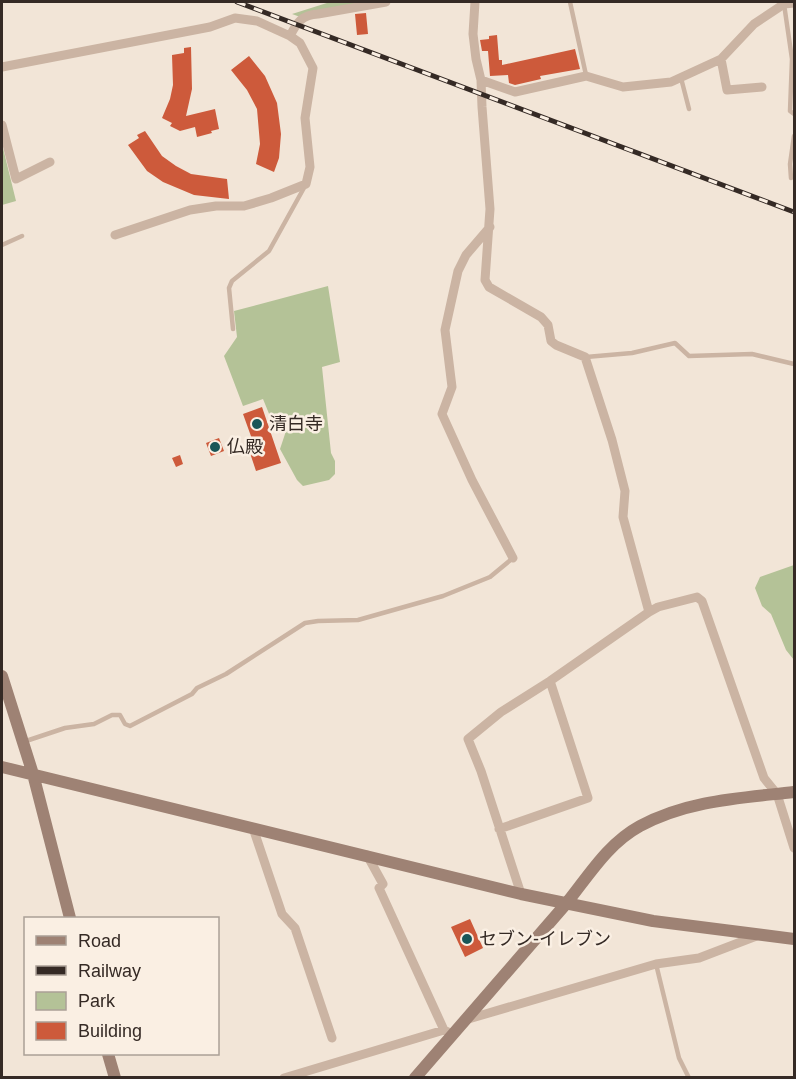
<svg xmlns="http://www.w3.org/2000/svg" width="796" height="1079" viewBox="0 0 796 1079" font-family="Helvetica,'Noto Sans JP',sans-serif">
<rect width="100%" height="100%" fill="#f2e5d7"/>
<path fill="#b4c297" d="M330,2h32l1,4 -60,12 -11,-4z
M2,144l14,57 -14,4z
M328,286l12,76 -18,5 9,86 4,8v13l-6,6 -26,6 -6,-6 -17,-31 5,-15 1,-14 -14,1 -9,-22 -20,7 -19,-50 13,-19 -3,-26z
M794,565v95l-8,-10 -15,-36 -9,-8 -7,-18 5,-11z"/>
<path fill="#cd5a3b" d="M366,13l2,21 -11,1 -2,-21z
M497,35l2,25h3v5l73,-16 5,20 -40,7 1,3 -26,6 -6,-2 -1,-8 -18,1 -2,-25h-6l-2,-11 9,-1v-3z
M191,47l1,42 -6,27 29,-7 4,20 -8,2 1,2 -15,4 -2,-10 -15,4 -10,-5 2,-3 -10,-5 8,-19 3,-14 -1,-30 12,-2v-5z
M249,56l16,20 12,27 4,31 -2,24 -5,14 -18,-8 4,-20 -3,-35 -10,-19 -16,-20z
M145,131l17,25 14,10 15,8 36,5 2,20 -35,-4 -31,-13 -16,-11 -19,-26 11,-7 -2,-3z
M262,407l19,56 -25,8 -9,-27 4,-2v-2l1,-1 -9,-25z
M219,438l5,13 -13,5 -5,-13z
M180,455l3,9 -7,3 -4,-9z
M470,919l13,29 -18,9 -14,-30z"/>
<g fill="none" stroke-linecap="round" stroke-linejoin="round">
<path stroke="#cbb4a3" stroke-width="4.5" d="M570,2l16,73
M784,4l8,55 -2,52 4,3
M681,78l8,31
M791,178l-1,-14 4,-28
M2,245l20,-9
M233,329l-4,-41 3,-7 37,-30 36,-65
M586,357l46,-4 43,-10 14,13 63,-2 42,10
M23,742l42,-14 29,-4 18,-9h8l5,9 5,2 62,-32 5,-6 29,-14 79,-51 13,-2 40,-1 85,-24 47,-19 23,-19
M656,964l23,94 10,20"/>
<path stroke="#cbb4a3" stroke-width="9" d="M475,2l-2,32 3,25 5,21 1,27 8,102 -5,71 4,7 52,30 7,8 3,16 5,4 29,12 27,83 13,51 -2,26 26,95
M721,59l6,31 35,-3
M2,67l208,-40 25,-9 22,3 33,15c7,-14 12,-21 28,-22l68,-12
M481,80l34,12 71,-16 37,11 48,-5 50,-23 33,-35 30,-20 10,-1
M2,125l14,54 34,-17
M490,227l-24,28 -8,16 -13,59 7,57 -10,27 30,66 41,78
M115,235l75,-25 26,-4h28l27,-8 35,-14 4,-17 -5,-49 8,-50 -13,-25 -10,-7
M253,828l29,86 13,14 37,110
M499,829l89,-31 -38,-117
M367,855l16,29 -4,4 65,142
M521,894l-40,-123 -13,-32 33,-27 49,-31 99,-69 9,-5 39,-10 5,4 62,177 13,16 17,54
M465,1020l191,-56 43,-6 60,-23
M284,1078l160,-48 4,2"/>
<path stroke="#9e8274" stroke-width="12" d="M2,676l31,98 37,144
M2,767l519,127 132,27 141,18
M108,1054l7,24
M415,1078c50,-58 100,-115 150,-173 23,-28 42,-61 75,-79 48,-26 101,-28 154,-34"/>
<g stroke="#352a25" stroke-width="5">
<path id="rail" d="M237,2l557,210"/>
</g>
<use href="#rail" stroke="#faefe3" stroke-width="3" stroke-dasharray="9" stroke-linecap="butt"/>
</g>
<g fill="#195658" stroke="#faefe3" stroke-width="2">
<circle cx="257" cy="424" r="6"/>
<circle cx="215" cy="447" r="6"/>
<circle cx="467" cy="939" r="6"/>
</g>
<g text-anchor="middle" dominant-baseline="central" stroke-width="5" stroke-linejoin="round" paint-order="stroke">
<g font-size="18" fill="#352a25" stroke="#faefe3" text-anchor="start">
<text x="269" y="424">清白寺</text>
<text x="227" y="447">仏殿</text>
<text x="479" y="939">セブン-イレブン</text>
</g>
</g>
<rect width="796" height="1079" fill="none" stroke="#352a25" stroke-width="6"/>
<rect x="24" y="917" width="195" height="138" fill="#faefe3" stroke="#aba097" stroke-width="1.5"/>
<rect x="36" y="936" width="30" height="9" fill="#9e8274" stroke="#aba097" stroke-width="1.5"/>
<text x="78" y="947" font-size="18" fill="#352a25">Road</text>
<rect x="36" y="966" width="30" height="9" fill="#352a25" stroke="#aba097" stroke-width="1.5"/>
<text x="78" y="977" font-size="18" fill="#352a25">Railway</text>
<rect x="36" y="992" width="30" height="18" fill="#b4c297" stroke="#aba097" stroke-width="1.5"/>
<text x="78" y="1007" font-size="18" fill="#352a25">Park</text>
<rect x="36" y="1022" width="30" height="18" fill="#cd5a3b" stroke="#aba097" stroke-width="1.5"/>
<text x="78" y="1037" font-size="18" fill="#352a25">Building</text>
</svg>
